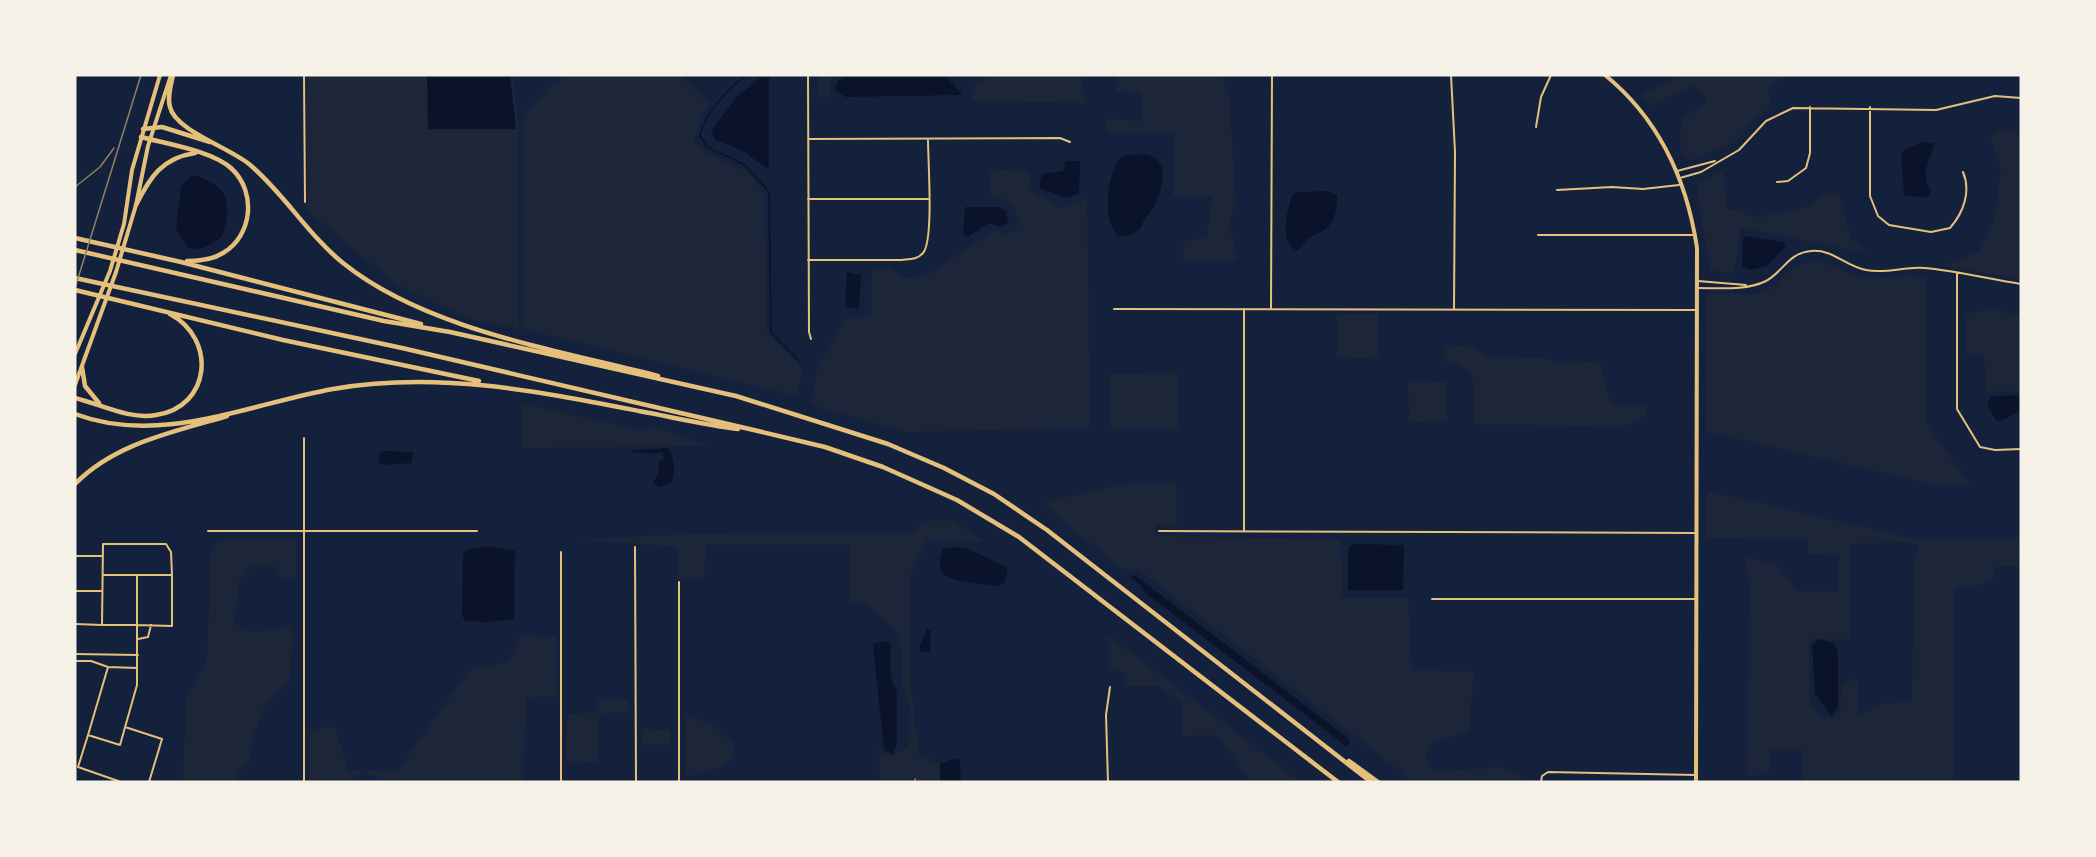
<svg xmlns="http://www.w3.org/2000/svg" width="2096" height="857" viewBox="0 0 2096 857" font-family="'Zilla Slab',serif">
<rect width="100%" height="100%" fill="#14213d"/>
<path fill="#1d2539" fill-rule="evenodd" d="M306,75h207l6,56v198l-50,-10 -74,-35 -88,-74z
M570,75h110l30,30 -8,9 -8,28 12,11 40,18 18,22 3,140 35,35 -5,28 -274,-67 1,-214 26,-29z
M819,75h17l-4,3 -4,20 -9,-1z
M993,75h89l3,28 -114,-2 3,-16z
M1117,75h105l7,22 7,107 -8,20 10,36h-55l1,-18 23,-6 6,-40h-40v-63h-67v-14l36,2 -1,-28 -25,-2z
M1680,75h109l-15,7 -6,10 3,14 -20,17 -15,19 -46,18 -6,-3 -4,-9 1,-29 24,-14 1,-7 -12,-13 -44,20 -8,-10z
M2003,128l18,8v143l-78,-13 36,-15 15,-31 7,-51 -10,-32z
M988,169l41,2v18l31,19 27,-10 3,230 -183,4 -96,-27 7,-40 29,-47 24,-3 1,-44 17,-4 16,11 22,-3 67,-44 12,4 12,-8 -3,-18 -11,-9 -13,-4z
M1723,171l4,39h15l4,5 15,2 49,-11 18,-14 11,4 12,43 17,14 -127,-25 -7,46 -24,-4 -14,-88z
M1813,260c18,2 31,13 49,17 22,6 43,-7 64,2l1,145 43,61 -40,-1 -224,-53 1,-137h50l17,-7 13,-16z
M1994,310l27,6v76l-35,-1 -2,-36h-19v-42z
M1337,314h41l1,45 -42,-2z
M1444,345l29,2 15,10 57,1 15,6 40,-3 11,43 36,1v9l-11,8 -17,5 -144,-3 -3,-51 -15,-10 -12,-1z
M1177,373l2,55h-69l-1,-54z
M1408,381l39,1v41l-38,-1z
M521,403l121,28 12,-4 56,19 -188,2z
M1176,483l1,41 -21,1 1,11 183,3 3,59h65l4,72 62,2 -5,61 -36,8 -7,15 9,16 67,-5 20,10 1,5h-114l-11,-13 -259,-199 -17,-1 -56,-45 -22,-22 80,-18z
M1707,491l213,49 101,-1v27h-24l-7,17 -36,5 -1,194h-150v-33l-33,1 -1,24 -22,2 2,-186 -3,-33 32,8 20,26 39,1 2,-37 -31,-1v-15l-102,-1zM1912,542l7,4 -5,13 -2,142 -29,3 -24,12 -1,-34 -7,-3 -10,9 -1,30h-18l-12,-15 -1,-57 4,-7h37v-95z
M922,521h32l31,21 -58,-2 -18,37 1,103 9,76 21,8v18h-21v-3h-39l-1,-28 11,6 18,-10 1,-42 -6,-17 -1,-37 -7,-21 -28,-26 -17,-1v-58h-144l-2,34h-27v-32l-100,-8 111,-5 227,-2z
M218,540h79v39h-15l-8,-13 -20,-1 -15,16 -5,43 22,9 37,-8 -3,57 -24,20 -13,35 -2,21 -11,11 -4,13h-53l3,-84 21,-38 4,-109z
M521,635l35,2 1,59 -31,2 -3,84h-135l-26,-11 -13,11h-40v-51l26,-5 13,45 50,-1 72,-101 38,-7z
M1108,635l193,147h-50l-33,-47 -35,1 -1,-34 -24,-16h-33l-1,-14 -15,-2z
M597,699h31v14h-23l-7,5v44l-32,1 1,-49 29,-2z
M685,716l26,8 22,19 1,13 -11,10 -37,11z
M643,729l27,1 1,15h-28z"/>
<path fill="#0b132b" d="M427,75h83l6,54h-88z
M763,75h6v95l-26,-19 -29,-12 -2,-9 24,-32z
M846,75h98l18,18 -2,2 -115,2 -10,-8 2,-7z
M1921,142l14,1c-5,16 -16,32 -4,48l-3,7 -24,-3 -3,-43z
M1126,155c8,0 18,-2 25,1 20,7 10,39 2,52 -5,7 -10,11 -12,20l-11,8h-11c-18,-15 -12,-60 1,-78z
M1066,161h14l-1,33 -12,4 -26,-9 -2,-4 3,-11 21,-3z
M192,175c37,9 41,29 30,62l-20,12 -14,-1 -12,-19 5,-43z
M1329,191l8,4c1,13 -3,31 -16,37 -4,3 -10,3 -13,7 -6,5 -6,9 -13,13 -15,-15 -9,-37 -3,-56l5,-4z
M965,207h33l8,4 2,12 -7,4 -12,-4 -21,14 -5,-3z
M1745,236l39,6 2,4 -19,20 -17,4 -8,-4 1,-26z
M847,272l14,3 -2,33 -14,-1z
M2021,395v16l-21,10 -4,-1 -9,-15 5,-9z
M668,448c7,11 8,23 3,35l-12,4 -6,-4 5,-9 1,-13 4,-1v-8l-14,2 -22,-3z
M382,451l31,1 -1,11 -30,2 -3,-2v-9z
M1353,544l51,1 -1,45h-55v-42z
M487,546l28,5 -1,68 -25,3 -23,-1 -4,-5 1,-63 3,-3z
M955,547l13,2 36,17 4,4 -4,14 -7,2c-25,-6 -70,1 -54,-37z
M1135,575l214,164v6l-3,1 -202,-154 -4,-7 -10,-7z
M927,629l4,1 -1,23 -9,-1 -2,-5z
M1817,639l17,4 4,8v57l-7,8 -16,-22 -3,-48z
M887,641l3,2 1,34 6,16v50l-4,11 -9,-4 -11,-106z
M953,759l7,1 1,22h-21v-18z"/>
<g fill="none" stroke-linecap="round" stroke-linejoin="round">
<path stroke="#0b132b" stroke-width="1.5" d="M746,75c-19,16 -39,35 -46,60l7,12 38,18 24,27 2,141 30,30"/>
<path stroke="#e5c07b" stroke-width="2" d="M304,75l1,127
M808,75l1,257 2,7
M1451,75l4,77 -1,158
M1870,107v89l8,20 11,9 42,7 19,-4c14,-16 21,-37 13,-56
M1536,127l5,-30 10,-22
M808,139l252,-1 10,4
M1677,171l38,-10
M1680,178l21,-6 38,-22 27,-29 27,-13 143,2 59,-14 26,2
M1777,182l11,-1 18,-13 4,-15v-46
M1557,190l55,-3 31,2 36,-4
M808,199h120
M1538,235h156
M808,260h93c8,-1 16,0 22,-7 11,-12 5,-93 5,-113
M1957,273v136l23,38 15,3 26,-1
M1698,281l48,4
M1698,288c21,0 48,3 68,-7 17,-9 22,-28 45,-30 22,-2 34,15 55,19 21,4 39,-4 59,-2 32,3 64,11 96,16
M1114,309l583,1
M1271,309l1,-234
M208,531h269
M1159,531l537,2
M1244,531v-222
M635,547l1,235
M561,552v230
M75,556h28
M103,575h34
M679,582v200
M75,591h27
M1432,599h265
M75,624l27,1 1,-81h63l5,8 1,23h-35v50h-35
M138,639l10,-2 3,-12
M75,654l63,1
M75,661h16l17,6 29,1
M108,667l-20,68 32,10 17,-60v-60l35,1v-51
M125,727l37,12 -13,43
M88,735l-10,32 43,15
M304,782v-344
M1108,782l-2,-67 4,-28
M1541,782l1,-6 6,-4 148,3"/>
<path stroke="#e5c07b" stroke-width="4" d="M1605,75c54,44 82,106 92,173l-1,534
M75,354l35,-83 14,-47 8,-54 28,-95
M75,385l41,-113 20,-67 12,-59 23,-71"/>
<path stroke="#e5c07b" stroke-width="4.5" d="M173,75c-2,10 -6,22 -3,32 5,23 58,40 79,57 35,29 58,70 94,99 82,66 214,87 315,113
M143,129l19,-2 48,15
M141,137c26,7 72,14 91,32 25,24 20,67 -9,84 -11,7 -24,8 -36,8
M136,205c14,-28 26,-47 59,-52
M75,238l106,24 240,62
M75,250l309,71 66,11 286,64 152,48 56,24 50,26 53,36 324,252
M75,278l327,70 356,83 67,16 58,20 74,33 62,37 319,245
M75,290l208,50 196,41
M82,367l3,19 14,17
M75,398c25,6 55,22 81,17 55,-8 61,-76 14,-101
M75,414c85,32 174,-10 258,-25 104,-18 204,2 306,22 33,6 66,14 99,18
M75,484c40,-41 99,-52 152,-68
M1349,761l29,21"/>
<path stroke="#918062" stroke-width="1.5" d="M75,187l25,-20 14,-19
M75,288l66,-213
M915,782v-3"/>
</g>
<rect width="2096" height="857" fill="none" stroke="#f6f1e7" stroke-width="153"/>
</svg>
